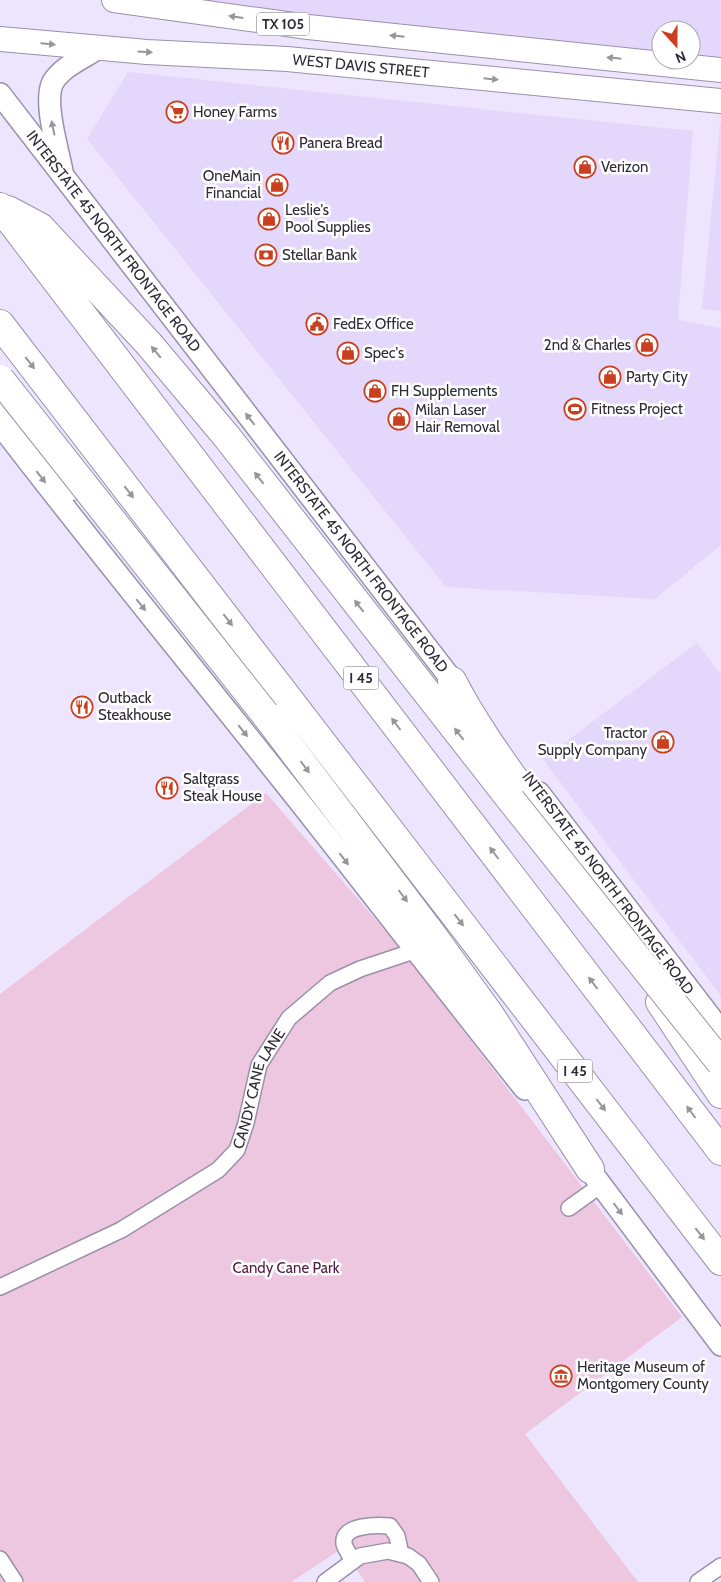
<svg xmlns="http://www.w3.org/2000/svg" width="721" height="1582" viewBox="0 0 721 1582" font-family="Cabin,sans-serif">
<rect width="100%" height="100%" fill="#ede5fd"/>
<path fill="#e3d7fb" d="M194,0h527v57l-30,-3v-24h-30v21l-398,-39z
M128,72l565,59 -15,189 43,8v217l-66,54 -209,-12 -359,-448z
M720,124l1,1v186l-19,-2z
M697,643l24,32v321l-178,-237z"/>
<path fill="#edc6e0" d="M266,793l131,151 285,373 -157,117 113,148h-273l-22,-34 -52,34h-291v-588z"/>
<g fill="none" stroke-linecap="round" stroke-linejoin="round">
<g stroke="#9a90ab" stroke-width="18">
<g id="minor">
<path d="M569,1208l32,-23"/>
<path id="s1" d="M0,1287l121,-57 97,-60 19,-20 9,-27 13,-58 30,-47 41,-35 30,-14 54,-18"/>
<path d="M0,1559l15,23"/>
<path d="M353,1561c-2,-5 -8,-12 -9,-17 -3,-20 34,-19 46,-18l7,10 4,18"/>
<path d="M325,1582l35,-26 28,-5 20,5 11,8 12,18"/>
<path d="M698,1582l23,-16"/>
</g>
</g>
<g stroke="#9a90ab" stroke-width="24">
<g id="secondary">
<path id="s2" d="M0,94l462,599"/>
<path d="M62,171c-4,-21 -19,-70 -9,-89 9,-15 30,-24 44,-33"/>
<path d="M9,436c96,125 196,246 294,370 74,94 147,189 222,283"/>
<path d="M539,793l182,238"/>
<path d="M580,1157l141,188"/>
</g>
</g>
<g stroke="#9a90ab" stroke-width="26">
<g id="primary">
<path d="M114,0l194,27 413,43"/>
<path id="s3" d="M0,39l147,13 140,7 434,42"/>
</g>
</g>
<g stroke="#9a90ab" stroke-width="30">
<path id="motorway" d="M0,207l721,944
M8,210l32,17 109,117 78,93 284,363
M0,324l721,937
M0,412l72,74
M452,681c30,58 71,108 107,162
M265,714l168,222 57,79 100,154
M660,1002l61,92"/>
</g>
<use href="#minor" stroke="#fff" stroke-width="15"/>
<use href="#secondary" stroke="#fff" stroke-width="21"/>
<use href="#primary" stroke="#fff" stroke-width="24"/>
<use href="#motorway" stroke="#fff" stroke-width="28"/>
<g stroke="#9a90ab" stroke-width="30" stroke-linecap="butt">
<path id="motorway-bridge" d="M0,379l265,335
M511,800l210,263"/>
</g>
<use href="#motorway-bridge" stroke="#fff" stroke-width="28"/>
</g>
<defs><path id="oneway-solid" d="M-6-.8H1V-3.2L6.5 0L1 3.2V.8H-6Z" transform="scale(1.25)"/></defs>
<g fill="#97959a">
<use href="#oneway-solid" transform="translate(236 17) rotate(-172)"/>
<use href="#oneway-solid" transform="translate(397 36) rotate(-174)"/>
<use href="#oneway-solid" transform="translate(48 44) rotate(5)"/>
<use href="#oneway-solid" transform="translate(145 52) rotate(4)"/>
<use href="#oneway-solid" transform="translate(614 58) rotate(-174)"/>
<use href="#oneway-solid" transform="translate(491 79) rotate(6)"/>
<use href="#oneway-solid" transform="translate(53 128) rotate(-102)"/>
<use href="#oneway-solid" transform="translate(156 352) rotate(-130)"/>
<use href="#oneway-solid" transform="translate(30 363) rotate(52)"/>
<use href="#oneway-solid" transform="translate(250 419) rotate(-128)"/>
<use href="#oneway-solid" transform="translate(41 477) rotate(52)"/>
<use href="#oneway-solid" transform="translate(259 478) rotate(-128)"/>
<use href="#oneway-solid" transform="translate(129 492) rotate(52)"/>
<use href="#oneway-solid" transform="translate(141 605) rotate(51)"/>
<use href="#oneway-solid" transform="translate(359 606) rotate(-128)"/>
<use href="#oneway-solid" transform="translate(228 620) rotate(52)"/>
<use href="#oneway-solid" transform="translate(396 724) rotate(-127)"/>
<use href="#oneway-solid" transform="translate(243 731) rotate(51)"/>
<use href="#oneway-solid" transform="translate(459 734) rotate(-128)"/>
<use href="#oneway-solid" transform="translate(305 767) rotate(53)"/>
<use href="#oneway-solid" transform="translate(494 853) rotate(-127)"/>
<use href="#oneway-solid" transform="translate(344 859) rotate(52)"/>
<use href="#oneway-solid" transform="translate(403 896) rotate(53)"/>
<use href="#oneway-solid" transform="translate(459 920) rotate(52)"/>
<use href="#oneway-solid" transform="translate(593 983) rotate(-127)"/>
<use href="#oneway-solid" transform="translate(601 1105) rotate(52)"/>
<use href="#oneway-solid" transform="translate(691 1112) rotate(-127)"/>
<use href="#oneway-solid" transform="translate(618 1209) rotate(53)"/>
<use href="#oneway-solid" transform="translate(700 1234) rotate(52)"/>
</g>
<defs>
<g id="supermarket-ring" transform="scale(1.125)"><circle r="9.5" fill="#fff" stroke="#c93f1f" stroke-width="1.5"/><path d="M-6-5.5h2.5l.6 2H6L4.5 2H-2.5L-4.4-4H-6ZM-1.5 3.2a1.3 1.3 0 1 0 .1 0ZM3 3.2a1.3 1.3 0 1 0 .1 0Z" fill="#c93f1f"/></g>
<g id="restaurant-ring" transform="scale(1.125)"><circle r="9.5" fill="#fff" stroke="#c93f1f" stroke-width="1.5"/><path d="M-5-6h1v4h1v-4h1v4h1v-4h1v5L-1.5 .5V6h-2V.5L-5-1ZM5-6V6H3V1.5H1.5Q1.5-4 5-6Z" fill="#c93f1f"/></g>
<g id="shop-ring" transform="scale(1.125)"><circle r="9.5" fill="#fff" stroke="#c93f1f" stroke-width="1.5"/><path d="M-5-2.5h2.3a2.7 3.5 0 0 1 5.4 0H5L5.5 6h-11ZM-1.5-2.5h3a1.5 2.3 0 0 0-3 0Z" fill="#c93f1f"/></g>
<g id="bank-ring" transform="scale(1.125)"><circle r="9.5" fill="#fff" stroke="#c93f1f" stroke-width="1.5"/><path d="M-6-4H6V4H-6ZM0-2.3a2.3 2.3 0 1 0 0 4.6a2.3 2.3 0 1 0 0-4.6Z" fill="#c93f1f"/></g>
<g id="civic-ring" transform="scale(1.125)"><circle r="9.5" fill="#fff" stroke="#c93f1f" stroke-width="1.5"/><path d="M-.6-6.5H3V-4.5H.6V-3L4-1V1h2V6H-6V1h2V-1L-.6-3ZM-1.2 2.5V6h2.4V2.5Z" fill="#c93f1f"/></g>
<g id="stadium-ring" transform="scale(1.125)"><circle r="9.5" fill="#fff" stroke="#c93f1f" stroke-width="1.5"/><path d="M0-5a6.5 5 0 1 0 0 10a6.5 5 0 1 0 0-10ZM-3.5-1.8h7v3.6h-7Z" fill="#c93f1f"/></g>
<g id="museum-ring" transform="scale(1.125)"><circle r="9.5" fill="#fff" stroke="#c93f1f" stroke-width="1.5"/><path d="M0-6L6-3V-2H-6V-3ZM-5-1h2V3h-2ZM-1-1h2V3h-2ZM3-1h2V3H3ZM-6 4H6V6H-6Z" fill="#c93f1f"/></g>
</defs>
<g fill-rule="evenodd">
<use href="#supermarket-ring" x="177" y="112"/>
<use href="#restaurant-ring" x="283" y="143"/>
<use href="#shop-ring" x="585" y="167"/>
<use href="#shop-ring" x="277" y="185"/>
<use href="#shop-ring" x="269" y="219"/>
<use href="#bank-ring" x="266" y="255"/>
<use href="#civic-ring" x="317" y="324"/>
<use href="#shop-ring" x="647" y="345"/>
<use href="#shop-ring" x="348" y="353"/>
<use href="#shop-ring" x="610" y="377"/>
<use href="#shop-ring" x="375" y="391"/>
<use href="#stadium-ring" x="575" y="409"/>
<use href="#shop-ring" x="399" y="419"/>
<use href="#restaurant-ring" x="82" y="707"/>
<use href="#shop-ring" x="663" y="742"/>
<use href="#restaurant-ring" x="167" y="788"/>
<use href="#museum-ring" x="561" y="1376"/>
</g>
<g text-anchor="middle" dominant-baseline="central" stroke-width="5" stroke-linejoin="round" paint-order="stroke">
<g fill="#fff" stroke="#6d6b72" stroke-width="1">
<rect x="257" y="12.5" width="52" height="23" rx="4"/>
<rect x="343.5" y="666.5" width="35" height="23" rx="4"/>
<rect x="557.5" y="1059.5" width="35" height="23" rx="4"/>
</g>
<g font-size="14" font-weight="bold" fill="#2f2b36">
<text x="283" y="24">TX 105</text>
<text x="361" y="678">I 45</text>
<text x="575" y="1071">I 45</text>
</g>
<g font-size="15" fill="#2f2b36" stroke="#fff">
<text stroke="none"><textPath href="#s3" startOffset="362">WEST DAVIS STREET</textPath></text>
<text stroke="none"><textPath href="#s2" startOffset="186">INTERSTATE 45 NORTH FRONTAGE ROAD</textPath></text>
<text stroke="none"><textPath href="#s2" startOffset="591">INTERSTATE 45 NORTH FRONTAGE ROAD</textPath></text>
<text transform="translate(608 883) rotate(53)">INTERSTATE 45 NORTH FRONTAGE ROAD</text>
<text stroke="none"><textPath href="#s1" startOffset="341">CANDY CANE LANE</textPath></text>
</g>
<g font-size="15" fill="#2f2b36" stroke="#fff" text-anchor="start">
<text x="193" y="112">Honey Farms</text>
<text x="299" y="143">Panera Bread</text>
<text x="601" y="167">Verizon</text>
<text x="261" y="176" text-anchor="end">OneMain<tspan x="261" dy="17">Financial</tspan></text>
<text x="285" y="210">Leslie's<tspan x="285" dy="17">Pool Supplies</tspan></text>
<text x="282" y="255">Stellar Bank</text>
<text x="333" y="324">FedEx Office</text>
<text x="631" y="345" text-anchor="end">2nd &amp; Charles</text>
<text x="364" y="353">Spec's</text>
<text x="626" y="377">Party City</text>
<text x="391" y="391">FH Supplements</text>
<text x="591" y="409">Fitness Project</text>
<text x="415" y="410">Milan Laser<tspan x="415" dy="17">Hair Removal</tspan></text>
<text x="98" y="698">Outback<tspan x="98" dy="17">Steakhouse</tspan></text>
<text x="647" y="733" text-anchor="end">Tractor<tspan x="647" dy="17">Supply Company</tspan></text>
<text x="183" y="779">Saltgrass<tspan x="183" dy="17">Steak House</tspan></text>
<text x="577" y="1367">Heritage Museum of<tspan x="577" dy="17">Montgomery County</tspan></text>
</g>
<g font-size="15" fill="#4e1941" stroke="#fff">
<text x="286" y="1268">Candy Cane Park</text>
</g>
</g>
<g transform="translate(676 45) rotate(159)"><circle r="24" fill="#ffffff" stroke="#acaaaf"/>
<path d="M0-4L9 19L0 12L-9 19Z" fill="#c93f1f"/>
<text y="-8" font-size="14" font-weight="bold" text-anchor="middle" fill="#2f2b36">N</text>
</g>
</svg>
